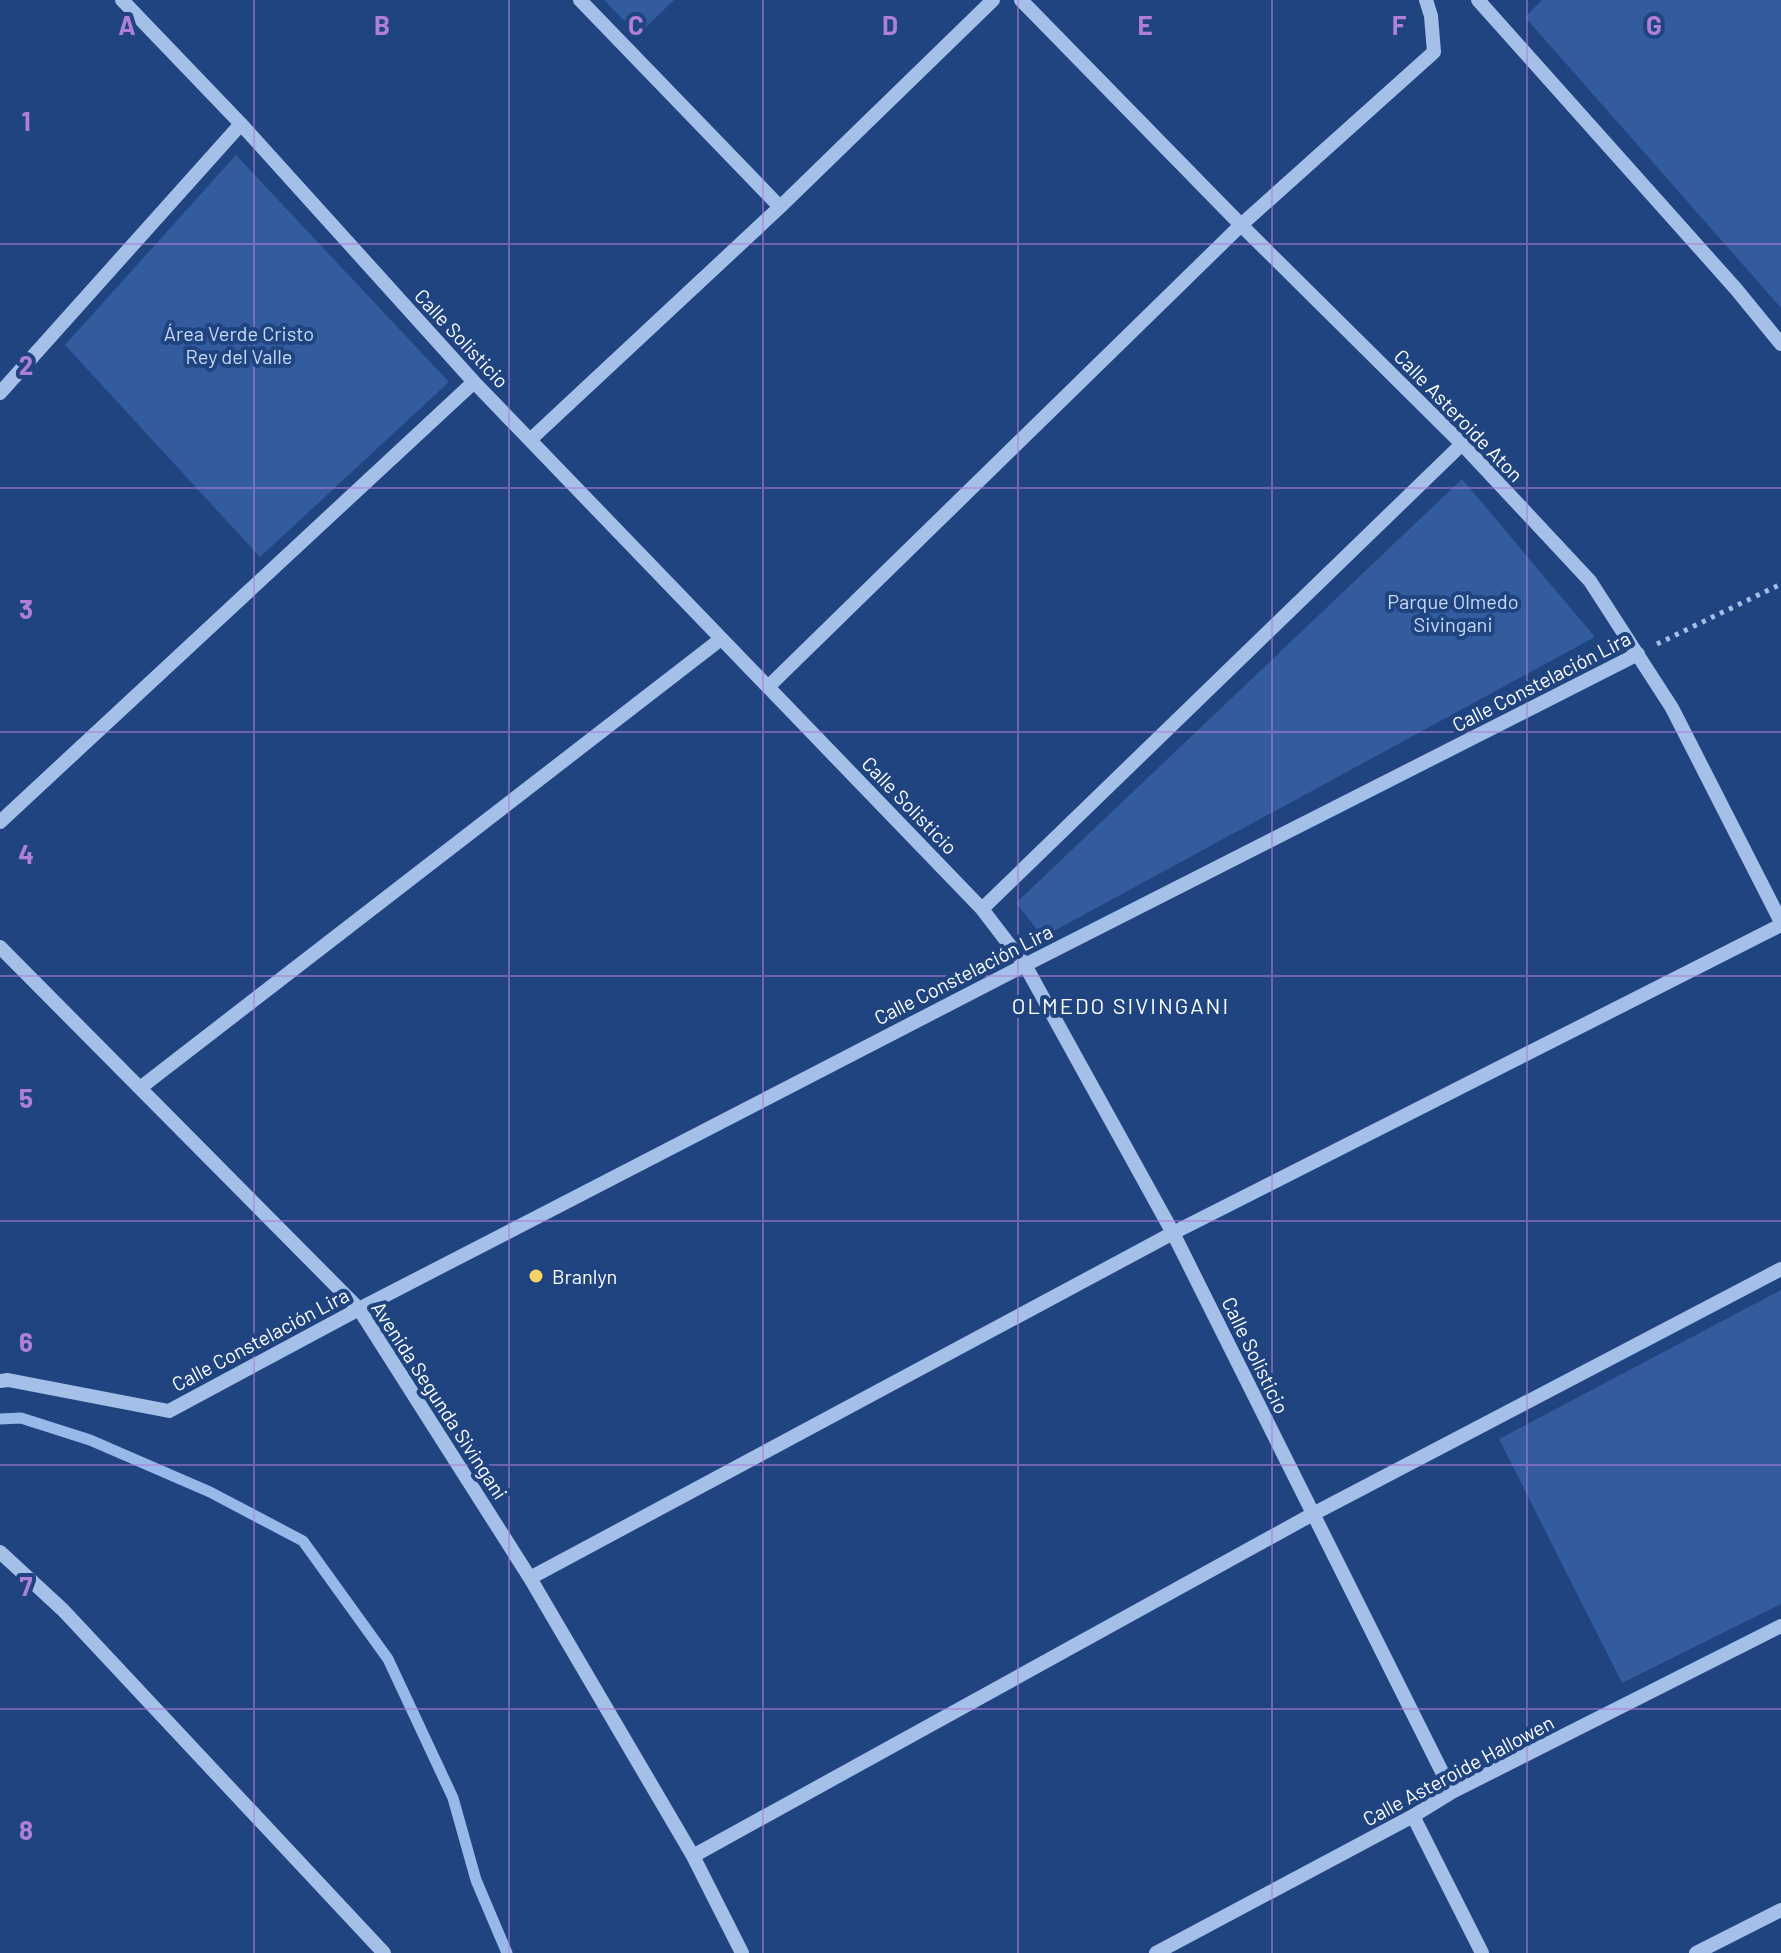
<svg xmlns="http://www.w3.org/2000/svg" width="1781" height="1953" viewBox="0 0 1781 1953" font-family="Barlow,sans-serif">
<rect width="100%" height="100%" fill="#1f4480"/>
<path fill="#325c9e" d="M604,0h70l-36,35z
M1542,0h239v308l-256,-291z
M236,155l213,227 -189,175 -195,-212z
M1462,479l133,158 -552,300 -27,-34z
M1781,1290v314l-159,79 -123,-244z"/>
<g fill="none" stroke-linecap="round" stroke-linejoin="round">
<path stroke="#97b9ea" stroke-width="11" d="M0,1419l21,-1 69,22 120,52 93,49 85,118 65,139 23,82 31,73"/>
<path stroke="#a4bfe8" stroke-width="5" stroke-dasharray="4 6" stroke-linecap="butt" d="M1657,644l124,-60"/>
<path stroke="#a4bfe8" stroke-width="14" d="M122,0l119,124 233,258 508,527 43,56 148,268 279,559
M580,0l200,207
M1021,0l220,225 221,219 128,137 82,127 109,214
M1478,0l258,289 45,55
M0,393l241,-269
M530,440l250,-233 213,-207
M768,687l473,-462 193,-173 -3,-36 -5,-16
M0,822l474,-440
M982,909l480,-465
M0,947l359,362 171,269 163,278 49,97
M140,1088l581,-449
M0,1381l8,-1 161,31 190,-102 666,-344 613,-311
M0,1552l63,58 321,343
M530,1578l643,-345 608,-308
M1413,1816l69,137
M693,1856l620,-342 468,-245
M1156,1953l257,-137 39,-24 329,-166
M1696,1953l85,-43"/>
</g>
<path fill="none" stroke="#b080d9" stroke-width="2" stroke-opacity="0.55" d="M254,0v1953M509,0v1953M763,0v1953M1018,0v1953M1272,0v1953M1527,0v1953M0,244h1781M0,488h1781M0,732h1781M0,976h1781M0,1221h1781M0,1465h1781M0,1709h1781"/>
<circle fill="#f7d463" stroke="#1f4480" stroke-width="3" cx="536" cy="1276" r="8"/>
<g text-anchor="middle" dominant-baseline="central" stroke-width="8" stroke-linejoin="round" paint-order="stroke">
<g font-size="20" fill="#c7daf6" stroke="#1f4480">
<text x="239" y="333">Área Verde Cristo<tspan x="239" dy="23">Rey del Valle</tspan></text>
<text x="1453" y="601">Parque Olmedo<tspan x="1453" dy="23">Sivingani</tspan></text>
</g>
<g font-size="20" fill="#fff" stroke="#1f4480">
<text transform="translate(462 338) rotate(47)">Calle Solisticio</text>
<text transform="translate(1459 415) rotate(46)">Calle Asteroide Aton</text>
<text transform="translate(1541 681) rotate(-27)">Calle Constelación Lira</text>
<text transform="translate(910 805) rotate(46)">Calle Solisticio</text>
<text transform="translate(963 974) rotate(-27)">Calle Constelación Lira</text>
<text transform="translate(260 1339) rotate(-28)">Calle Constelación Lira</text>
<text transform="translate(1256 1355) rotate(64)">Calle Solisticio</text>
<text transform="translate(440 1400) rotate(57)">Avenida Segunda Sivingani</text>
<text transform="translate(1458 1770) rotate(-28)">Calle Asteroide Hallowen</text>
</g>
<g font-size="20" fill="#fff" stroke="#1f4480" text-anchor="start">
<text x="552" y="1276">Branlyn</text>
</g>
<g font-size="22" letter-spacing="2" fill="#fff" stroke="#1f4480">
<text x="1121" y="1005">OLMEDO SIVINGANI</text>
</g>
</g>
<g font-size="26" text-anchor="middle" font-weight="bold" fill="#b080d9" stroke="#1f4480" stroke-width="8" stroke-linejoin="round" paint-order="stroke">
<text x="127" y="35">A</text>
<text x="382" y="35">B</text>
<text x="636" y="35">C</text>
<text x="890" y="35">D</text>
<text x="1145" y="35">E</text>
<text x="1399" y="35">F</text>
<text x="1654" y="35">G</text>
<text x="26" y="131">1</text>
<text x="26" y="375">2</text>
<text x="26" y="619">3</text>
<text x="26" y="864">4</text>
<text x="26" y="1108">5</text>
<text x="26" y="1352">6</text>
<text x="26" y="1596">7</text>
<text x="26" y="1840">8</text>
</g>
</svg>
